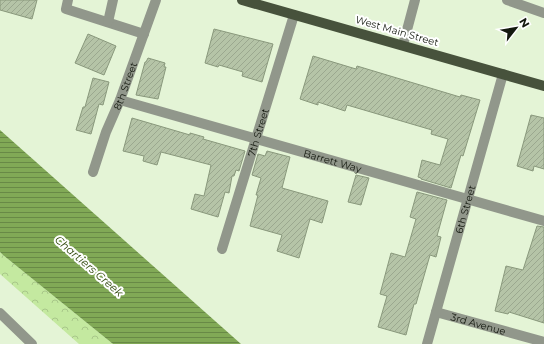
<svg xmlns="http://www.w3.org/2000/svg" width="544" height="344" viewBox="0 0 544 344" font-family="Montserrat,sans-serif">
<defs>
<pattern id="forest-crowns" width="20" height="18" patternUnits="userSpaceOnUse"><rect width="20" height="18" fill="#c4e9a0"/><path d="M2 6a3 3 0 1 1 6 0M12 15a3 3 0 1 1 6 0" fill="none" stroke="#a8c789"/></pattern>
<pattern id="water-rules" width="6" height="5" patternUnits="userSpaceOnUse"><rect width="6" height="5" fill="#81a956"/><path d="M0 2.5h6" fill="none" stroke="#688946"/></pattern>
<pattern id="building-hatch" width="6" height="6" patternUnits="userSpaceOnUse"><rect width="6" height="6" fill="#b5c4a7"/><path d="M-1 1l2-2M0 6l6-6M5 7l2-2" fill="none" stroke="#9ba88f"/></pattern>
</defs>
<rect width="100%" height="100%" fill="#e4f4d6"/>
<path fill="url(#forest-crowns)" d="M0,252l3,3 110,89h-34l-79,-70z"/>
<path fill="url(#water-rules)" d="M0,130l241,214h-128l-110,-89 -3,-3z"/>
<path fill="url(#building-hatch)" stroke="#89987c" d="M0,0h37l-5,19 -32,-9z
M214,29l59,15 -11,38 -20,-6 1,-4 -24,-7 -1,2 -13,-4z
M88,34l28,12 -12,29 -29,-12z
M313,56l43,13 1,-3 103,31 1,-2 19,5 -17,56 -2,-1 -10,33 -30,-9v-1l-3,-1 4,-17 18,5 8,-26 -17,-5 1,-4 -85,-25 -2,6 -27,-9v3l-18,-6z
M148,58l17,5 -1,4h2l-8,32 -22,-4 9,-33h1z
M93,78l16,4 -6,23 -4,-1 -8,30 -15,-4 7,-23h2z
M531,115l13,3v51l-10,-3 -1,5 -16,-5z
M132,118l58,17v-2l14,4 -1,2 42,12 -6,20 -3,-1 -2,6h-2l-3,17 -4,-1 -7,25 -27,-8 4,-15 9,2 7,-31 -50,-13 -4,13 -14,-4 1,-5 -21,-5z
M267,151l23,6 -8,31 46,13 -6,22 -12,-4 -11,39 -22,-7 5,-16 -32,-9 8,-31h-2l5,-17 -9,-3 6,-21 7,2z
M356,175l13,3 -8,27 -13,-3z
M417,192l30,8 -10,36 4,1 -5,20 -6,-2 -14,49h-2l-8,31 -28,-8 9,-31 -7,-2 11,-41 14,4 11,-38 -6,-2z
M537,226l7,1v96l-35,-11 -1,2 -13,-3 11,-45 17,4z"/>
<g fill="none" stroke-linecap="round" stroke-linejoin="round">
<g stroke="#91978b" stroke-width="10">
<path d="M68,0l-2,9 78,25"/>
<path d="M507,0l37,13"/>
<path d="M108,22l5,-22"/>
<path d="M403,45l12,-45"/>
<path id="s1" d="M120,100l424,121"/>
<path id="s2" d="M93,172l13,-40 14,-32 36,-100"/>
<path id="s3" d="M222,249l72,-234"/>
<path id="s4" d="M436,312l108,30"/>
<path d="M0,313l32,31"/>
<path id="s5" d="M427,344l76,-270"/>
</g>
<path stroke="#47523c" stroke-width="10" d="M242,0l302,86"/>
</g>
<g text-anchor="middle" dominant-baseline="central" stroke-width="4" stroke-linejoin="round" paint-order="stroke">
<g font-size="10" fill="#14190f" stroke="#fff">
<text transform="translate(397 31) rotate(16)">West Main Street</text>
<text stroke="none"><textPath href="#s2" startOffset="92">8th Street</textPath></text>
<text stroke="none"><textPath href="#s3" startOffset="122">7th Street</textPath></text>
<text stroke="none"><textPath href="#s1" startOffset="221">Barrett Way</textPath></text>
<text stroke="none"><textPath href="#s5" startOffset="140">6th Street</textPath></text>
<text stroke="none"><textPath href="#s4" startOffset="44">3rd Avenue</textPath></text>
</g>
<g font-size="11" font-style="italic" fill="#2b4406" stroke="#fff">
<text transform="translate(89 266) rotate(41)">Chartiers Creek</text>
</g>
</g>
<g transform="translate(516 28) rotate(59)" stroke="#ffffff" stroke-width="3" paint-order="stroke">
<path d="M0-3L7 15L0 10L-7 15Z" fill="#14190f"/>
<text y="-6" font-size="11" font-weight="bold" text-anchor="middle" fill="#14190f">N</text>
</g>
</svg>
